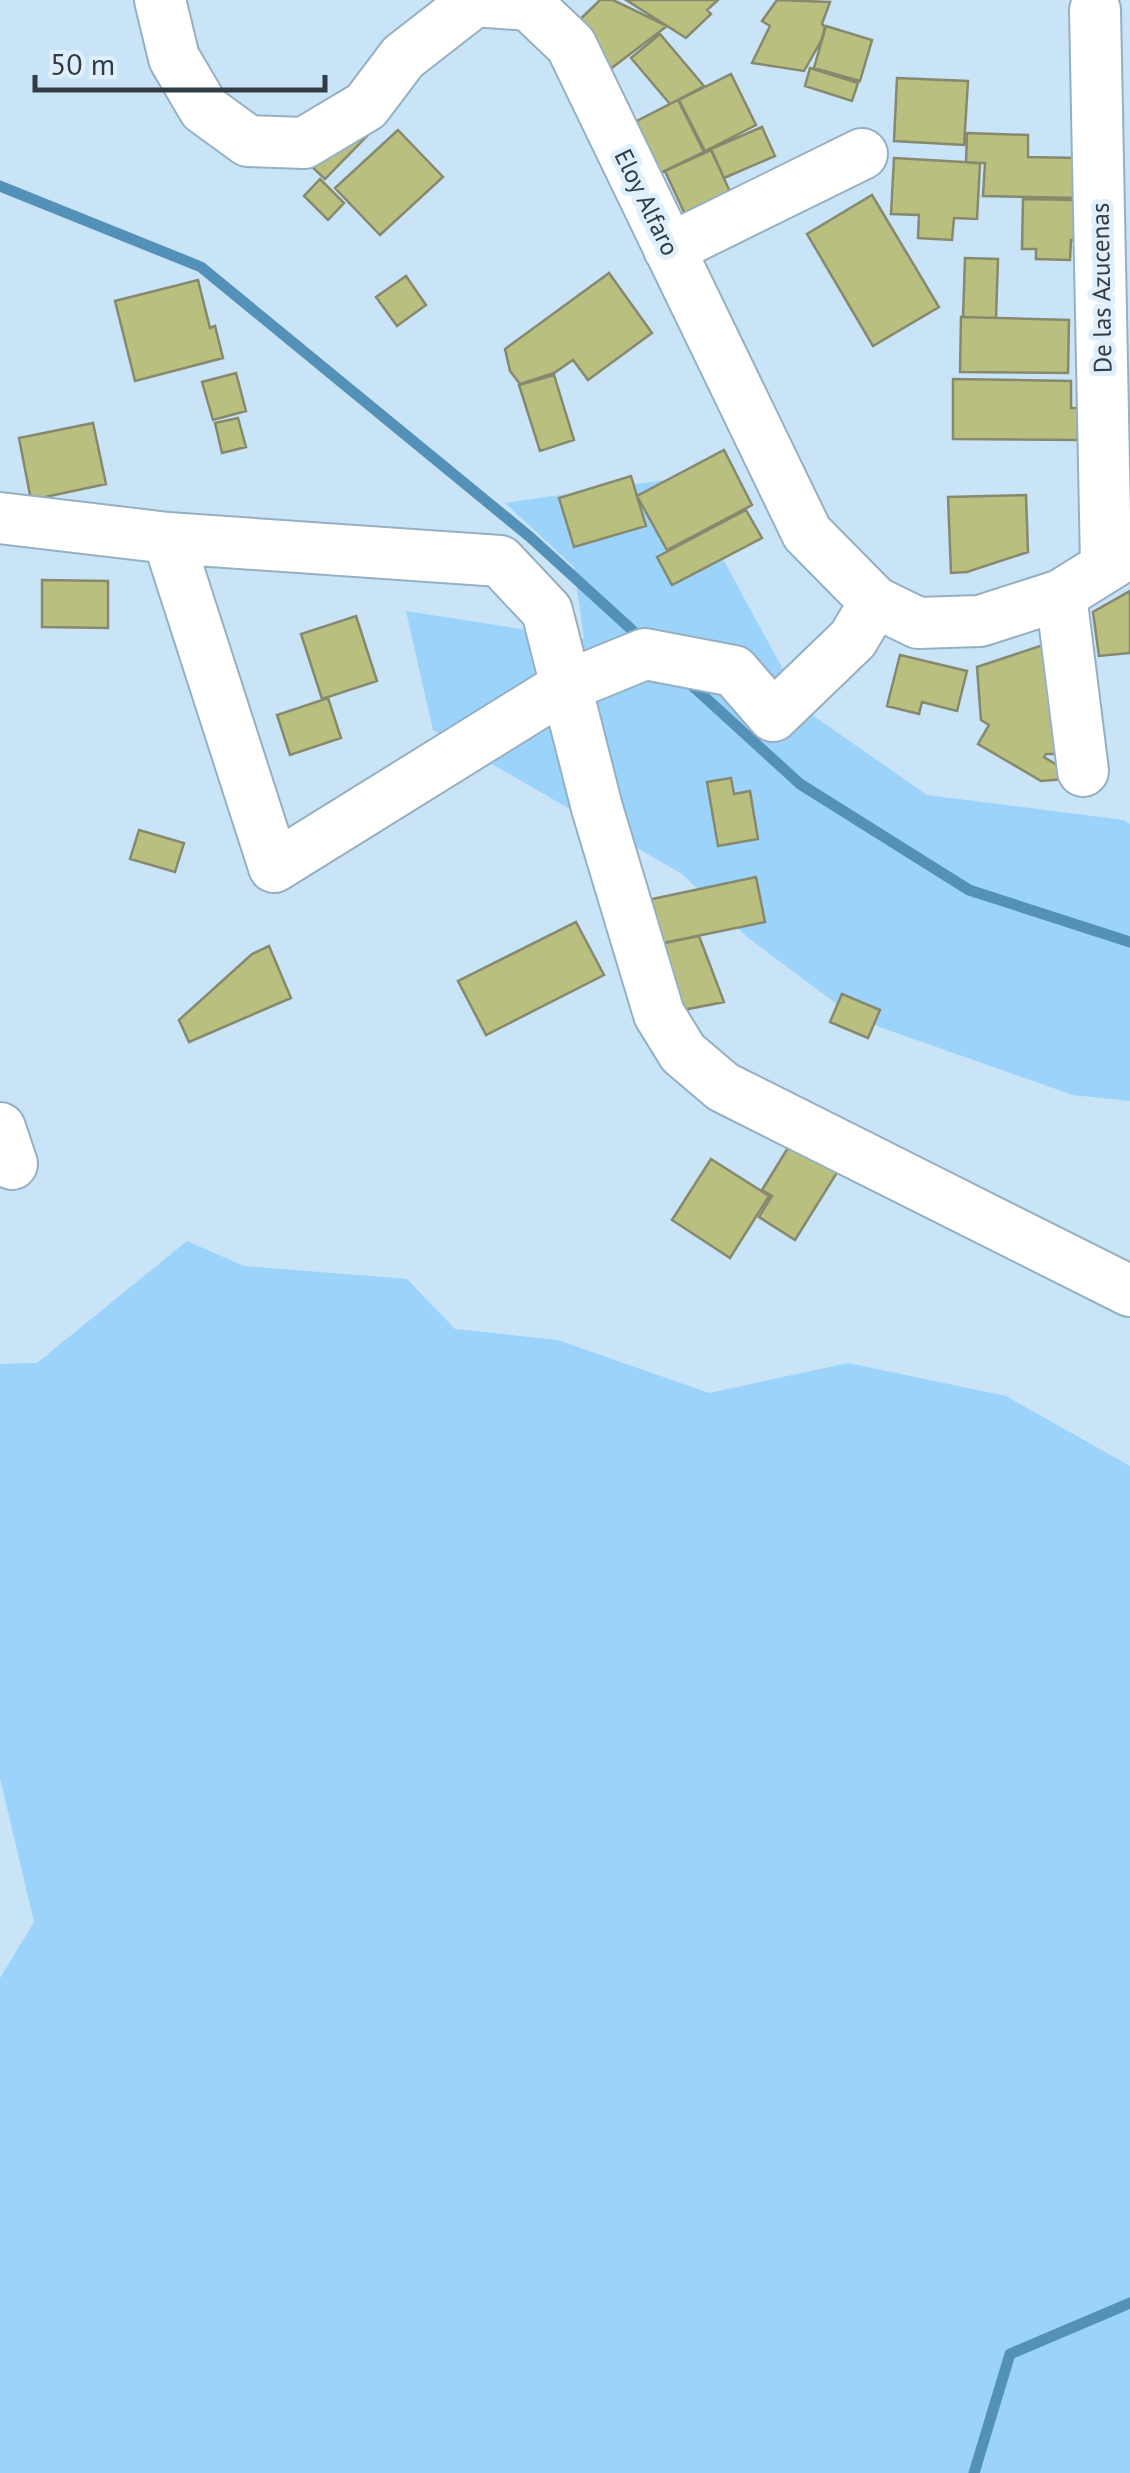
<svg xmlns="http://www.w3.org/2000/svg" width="1130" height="2473" viewBox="0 0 1130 2473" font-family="'PT Sans',sans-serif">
<rect width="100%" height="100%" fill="#c9e4f7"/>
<path fill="#9bd3fa" d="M679,478l126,232 122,85 197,25 6,4v277l-57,-6 -216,-76 -110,-82 -65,-63 -249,-144 -27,-119 178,28 -10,-72 -69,-64z
M187,1241l57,25 163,13 48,50 103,11 151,53 139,-30 158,33 124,70v1007h-1130v-495l34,-56 -34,-144v-414l37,-1z"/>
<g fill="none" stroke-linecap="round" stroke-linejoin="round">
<path stroke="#5491b8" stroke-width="11" d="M0,186l201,81 329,270 113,103
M686,680l114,104 169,106 161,52
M974,2473l36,-119 120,-51"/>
</g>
<path fill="#b9c07f" stroke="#86896e" stroke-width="2.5" d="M600,0h13l54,26 -58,44 -41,-39z
M626,0h92l-11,10 4,4 -25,24z
M777,0l53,2 -8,22 3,3 -4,14 -17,30 -52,-8 18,-37 -8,-5z
M826,26l46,14 -12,41 -46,-13z
M660,34l44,52 -34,18 -39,-46z
M810,68l48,15 -6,18 -47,-15z
M731,74l25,51 -51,26 -26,-51z
M897,78l71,3 -4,64 -70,-4z
M678,100l26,52 -54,26 -25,-51z
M357,121l12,13 -44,45 -13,-12z
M762,127l13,29 -51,22 -13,-29z
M398,130l45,47 -63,58 -45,-47z
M967,133l61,2v22l50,1v40l-95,-2 2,-33h-19z
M711,150l26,57 -46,20 -26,-56z
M894,158l86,5 -3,56 -23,-1 -2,22 -34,-2 1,-23 -28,-1z
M320,179l24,24 -16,17 -24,-24z
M872,195l67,112 -66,39 -66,-112z
M1023,199l53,1 -1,40h-4l-1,20 -34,-1v-10h-14z
M965,258l33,1 -2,59 -33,-1z
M609,273l43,60 -64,47 -15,-20 -19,13 -34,11 -10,-13 -5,-22z
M406,276l20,29 -29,21 -21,-29z
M198,280l12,48 5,-2 8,32 -88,23 -20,-80z
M961,317l108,3 -1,53 -108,-1z
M236,373l10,38 -33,9 -11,-38z
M554,375l20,65 -34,11 -21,-66z
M953,379l118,2v27h7v32l-125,-1z
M238,418l8,29 -24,6 -7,-30z
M93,423l13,61 -75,16 -12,-62z
M724,450l28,55 -85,45 -30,-54z
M631,476l15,50 -72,21 -15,-49z
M1026,495l2,57 -61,20 -16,1 -3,-76z
M746,510l16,28 -90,47 -15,-28z
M42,580l66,1v47l-66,-1z
M1130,591v62l-31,3 -6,-44z
M356,616l21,65 -55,18 -21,-65z
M1058,640v114h-12l-2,3 26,16 -4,6 -25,2 -63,-37 11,-19 -8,-5 -4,-53z
M900,655l67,16 -10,40 -35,-9 -3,12 -32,-8z
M328,698l13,40 -51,17 -13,-40z
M731,778l3,16 16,-3 8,48 -40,7 -11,-64z
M139,830l45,13 -9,29 -45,-13z
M756,877l9,45 -112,23 -10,-44z
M576,922l28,53 -118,60 -28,-54z
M699,936l25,66 -46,9 -23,-66z
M269,946l22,52 -102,44 -10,-22 73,-66z
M842,994l38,16 -12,28 -38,-16z
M791,1143l47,28 -43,69 -36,-23 13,-21 -10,-6z
M711,1159l58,37 -39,62 -58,-38z"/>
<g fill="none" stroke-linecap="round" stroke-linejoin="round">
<g stroke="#96b0c2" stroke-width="54">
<path id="minor" d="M160,0l14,58 30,51 44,32 56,2 62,-37 37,-49 72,-56 54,4 42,40 236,488 68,69 43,21 62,-2 81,-26 69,-43
M1095,10l11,555
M669,249l193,-95
M0,518l168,20 332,23 47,50 50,197 62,206 24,39 40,34 407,204
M168,538l106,329 290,-180 81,-33 89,17 39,45 80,-77 22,-37
M1061,595l22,176
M0,1128l12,36"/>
</g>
<use href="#minor" stroke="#fff" stroke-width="50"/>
</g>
<g text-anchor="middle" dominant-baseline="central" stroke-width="10" stroke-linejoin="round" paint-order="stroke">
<g font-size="25" fill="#313c44" stroke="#dfeffb">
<text transform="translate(647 202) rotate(64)">Eloy Alfaro</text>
<text transform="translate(1101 288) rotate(-91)">De las Azucenas</text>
</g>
</g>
<path d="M35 75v15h290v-15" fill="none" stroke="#313c44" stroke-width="5"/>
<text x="50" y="75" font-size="30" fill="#313c44" stroke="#dfeffb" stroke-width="8" paint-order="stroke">50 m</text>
</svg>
